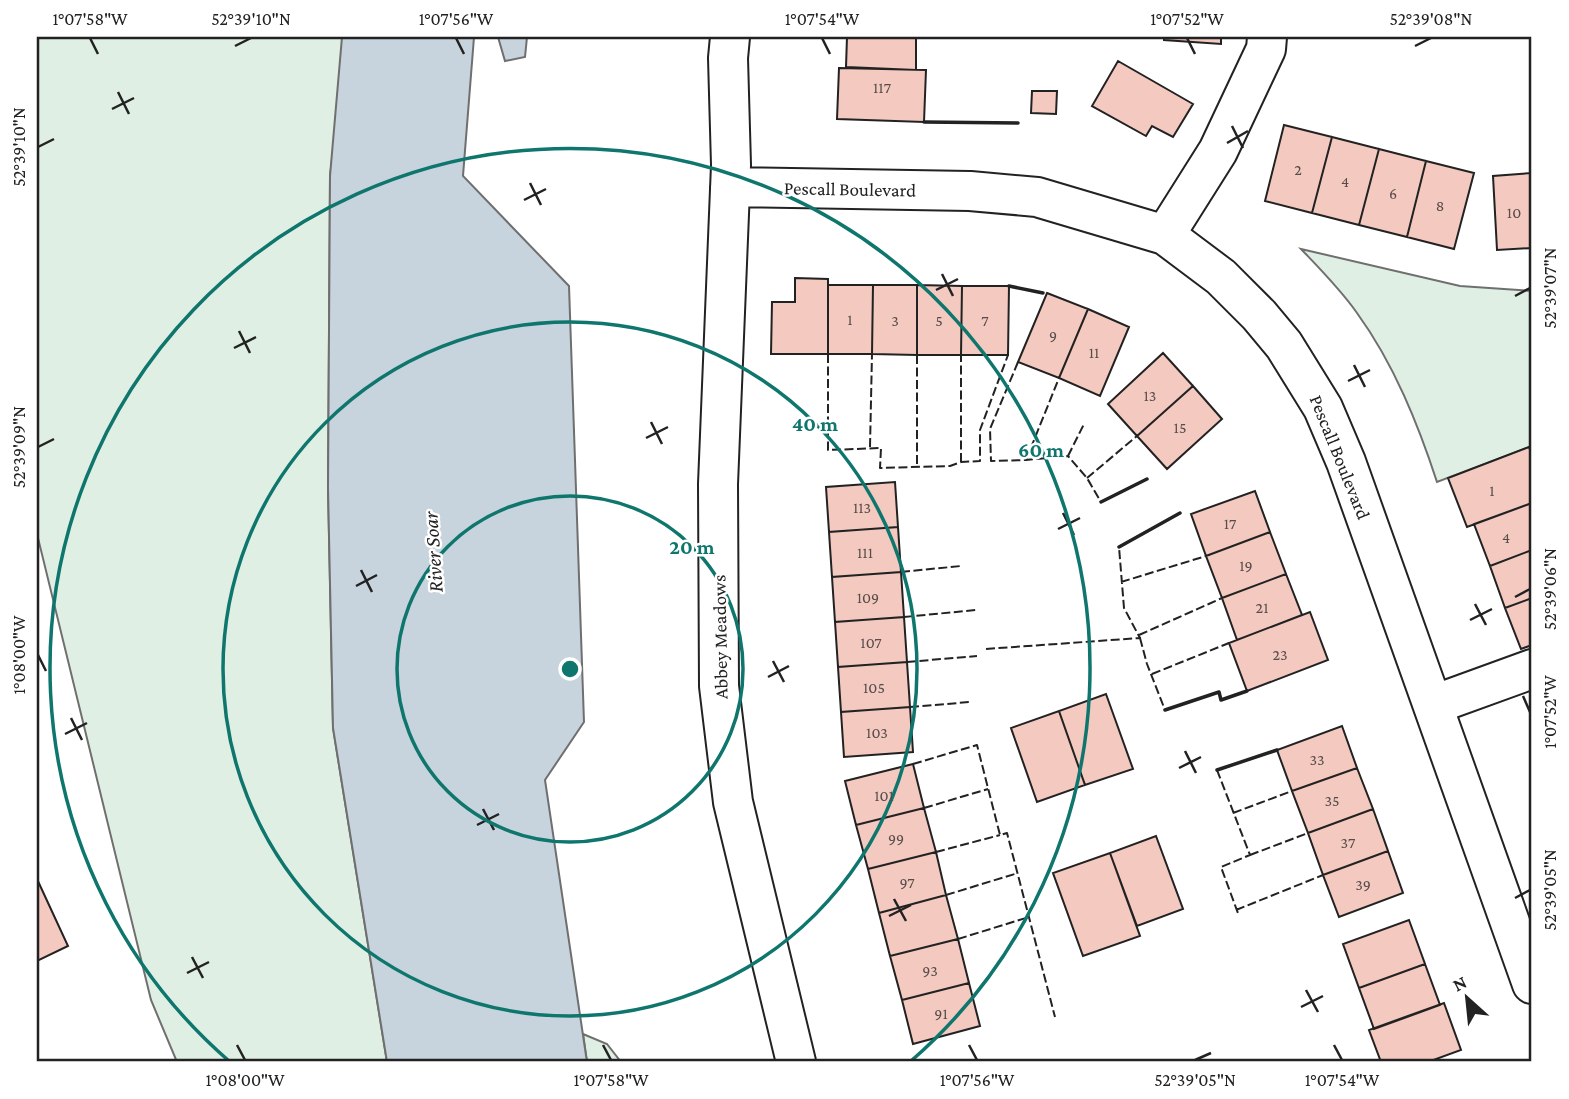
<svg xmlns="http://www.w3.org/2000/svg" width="1569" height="1099" viewBox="0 0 1569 1099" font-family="'Crimson Pro',serif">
<rect width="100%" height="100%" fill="#fff"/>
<path fill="#e0efe3" stroke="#6f6f6f" stroke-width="2" d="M37,37h310l-17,139 -2,312 5,240 54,334h-210l-26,-62 -114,-466z
M1301,249l159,37 72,5v155l-95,36c-19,-58 -43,-118 -80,-169 -16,-23 -36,-43 -56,-64z
M583,1034l24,10 14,18h-34z"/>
<path fill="#c7d3dd" stroke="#6f6f6f" stroke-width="2" d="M342,37h132l-11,139 106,110 15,436 -39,58 42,282h-200l-54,-334 -5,-240 2,-312z
M498,37h29l-2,20 -20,4z"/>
<path fill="#f3c9c0" stroke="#222" stroke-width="2" d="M847,37h69v33l-70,-3z
M1164,37h57v7l-57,-4z
M1118,61l75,43 -20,33 -21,-11 -6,10 -54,-30z
M839,68l87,2 -2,52 -87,-3z
M1032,91h25l-1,23 -25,-1z
M1284,125l48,12 -20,76 -47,-12z
M1332,137l47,12 -20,76 -47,-12z
M1379,149l47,12 -19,76 -48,-12z
M1426,161l48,12 -20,76 -47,-12z
M1532,173v75l-35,2 -4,-74z
M795,278l33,1v75h-57l1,-52h23z
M828,285h45l-1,69h-44z
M873,285h44v70l-45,-1z
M917,285l45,1 -1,69h-44z
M962,286h47l-1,69h-47z
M1047,293l41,16 -29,69 -41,-16z
M1088,309l41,18 -29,69 -41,-18z
M1163,353l30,33 -56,50 -29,-32z
M1193,386l29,33 -55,50 -30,-33z
M1529,447l3,8v48l-65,24 -19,-49z
M895,482l3,45 -69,5 -3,-45z
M1255,491l15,41 -64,24 -15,-42z
M1532,503v47l-42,16 -16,-42z
M898,527l3,45 -69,5 -3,-45z
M1270,532l16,42 -64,24 -16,-42z
M1532,550v48l-27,10 -15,-42z
M901,572l3,45 -69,5 -3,-45z
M1286,574l16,41 -65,25 -15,-42z
M1532,598v47l-11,4 -16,-41z
M1310,612l18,48 -81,31 -18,-48z
M904,617l3,45 -69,5 -3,-45z
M907,662l3,45 -69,5 -3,-45z
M1106,694l27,75 -48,16 -26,-74z
M910,707l3,45 -69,5 -3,-45z
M1059,711l26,74 -48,17 -26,-74z
M1342,726l15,42 -65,23 -15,-41z
M913,764l11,44 -68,17 -11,-44z
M1357,768l16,41 -65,24 -16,-42z
M924,808l12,44 -68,17 -12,-44z
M1373,809l15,42 -65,24 -15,-42z
M1156,836l27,73 -46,17 -27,-73z
M1388,851l15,42 -64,24 -16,-42z
M936,852l10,43 -67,18 -11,-44z
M1110,853l30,83 -57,20 -30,-83z
M37,879l31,67 -31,15z
M946,895l12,44 -68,17 -11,-43z
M1409,920l16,44 -66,24 -16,-44z
M958,939l11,44 -67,17 -12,-44z
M1425,964l15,41 -66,24 -15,-41z
M969,983l11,43 -67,18 -11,-44z
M1444,1003l17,47 -33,12h-47l-12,-32z"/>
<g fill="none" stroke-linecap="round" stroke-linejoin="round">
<g stroke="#222" stroke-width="42">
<path id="street" d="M730,37l-2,21 3,107 -13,319 1,202 14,116 63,260
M730,187l240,4 67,6 128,38 56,42 38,38 25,30 39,63 23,54 186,522
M1165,235l53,-84 48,-102 1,-12
M1433,705l99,-36"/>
</g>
<use href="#street" stroke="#fff" stroke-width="38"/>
<path stroke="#222" stroke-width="2" stroke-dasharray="9 3.5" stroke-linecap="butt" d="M828,354v96l53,-2 -1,20 70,-2 11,-4 19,-1v-31l28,-75
M917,355v112
M1018,362l-28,67 1,32 35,-1 42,-4 19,22 14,24
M870,447l2,-93
M1068,456l16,-32
M1026,460l33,-82
M961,462v-107
M1087,478l50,-42
M901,572l60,-6
M1121,582l85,-26
M904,617l72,-7
M1139,635l83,-37
M1140,638l7,26 18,46
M986,649l154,-11 -16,-30 -5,-61
M907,662l70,-6
M1152,674l77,-31
M910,707l60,-5
M913,764l64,-19 23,90 7,-2 48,184
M1217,770l33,85 -29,12 18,49
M924,808l64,-19
M1233,813l59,-22
M936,852l64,-17
M1250,855l58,-22
M946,895l72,-22
M1236,910l87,-35
M958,939l71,-22"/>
<path stroke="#222" stroke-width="3.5" d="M924,122l94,1
M1009,286l34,7
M1101,502l46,-23
M1119,547l61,-34
M1165,710l54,-18 2,8 26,-9
M1217,770l60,-20"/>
</g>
<path fill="none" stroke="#222" stroke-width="2.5" d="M90,38l8,16M456,38l8,16M822,38l8,16M1187,38l8,16M235,46l16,-8M1415,46l16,-8M118,92l11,22M112,109l22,-11M1232,126l11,22M1227,143l21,-12M38,147l16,-8M530,183l11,22M524,200l22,-11M942,274l11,22M936,290l22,-11M1515,296l15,-8M239,331l11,22M234,348l22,-11M1354,365l11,22M1348,381l22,-11M651,422l11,22M646,438l22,-11M38,447l16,-8M1063,513l11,22M1058,529l22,-11M361,570l11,22M356,586l21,-11M1515,597l15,-8M1475,604l11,21M1470,620l22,-11M38,655l8,16M773,661l11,21M768,677l21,-11M1523,696l7,16M71,718l11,22M65,734l22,-11M1185,751l11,22M1179,768l22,-11M483,809l11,21M477,825l22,-11M1515,898l15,-8M894,899l12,22M889,916l22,-11M192,957l11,21M187,973l22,-11M1306,990l12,22M1301,1007l22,-11M237,1045l8,15M603,1045l8,15M969,1045l8,15M1334,1045l8,15M1195,1060l16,-7"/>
<g fill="none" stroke="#0f766e" stroke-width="3.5">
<circle cx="570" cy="669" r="173"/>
<circle cx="570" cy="669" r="347"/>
<path d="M229 1061A520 520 0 1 1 911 1061"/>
</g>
<g text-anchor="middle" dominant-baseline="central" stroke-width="5" stroke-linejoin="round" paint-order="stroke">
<g font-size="16" fill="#564c4a">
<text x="882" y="87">117</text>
<text x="1298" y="169">2</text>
<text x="1345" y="181">4</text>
<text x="1393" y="193">6</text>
<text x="1440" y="205">8</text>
<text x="1514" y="212">10</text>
<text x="850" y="319">1</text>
<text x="895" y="320">3</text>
<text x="939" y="320">5</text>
<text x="985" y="320">7</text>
<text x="1053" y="335">9</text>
<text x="1094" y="352">11</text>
<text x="1150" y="395">13</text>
<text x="1180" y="427">15</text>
<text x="1492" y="490">1</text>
<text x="862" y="507">113</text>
<text x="1230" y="523">17</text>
<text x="1506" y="537">4</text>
<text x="865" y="552">111</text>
<text x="1246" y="565">19</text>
<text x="868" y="597">109</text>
<text x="1262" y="607">21</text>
<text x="871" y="642">107</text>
<text x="1280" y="654">23</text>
<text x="874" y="687">105</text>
<text x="877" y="732">103</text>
<text x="1317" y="759">33</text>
<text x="884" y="795">101</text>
<text x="1332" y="800">35</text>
<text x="896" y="838">99</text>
<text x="1348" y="842">37</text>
<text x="907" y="882">97</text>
<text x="1363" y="884">39</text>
<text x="930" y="970">93</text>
<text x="941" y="1013">91</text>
</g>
<g font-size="19" fill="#222" stroke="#fff">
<text transform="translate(850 189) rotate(1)">Pescall Boulevard</text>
<text transform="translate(1340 457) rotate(68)">Pescall Boulevard</text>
<text transform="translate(720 637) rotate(-91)">Abbey Meadows</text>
</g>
<g font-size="21" font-style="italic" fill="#222" stroke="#fff">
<text transform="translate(433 552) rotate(-94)">River Soar</text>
</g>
</g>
<circle cx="570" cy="669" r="10" fill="#0f766e" stroke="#fff" stroke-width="3.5"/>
<g font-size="21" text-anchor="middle" font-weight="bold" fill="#0f766e" stroke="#fff" stroke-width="5" stroke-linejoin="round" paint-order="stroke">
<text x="815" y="431">40 m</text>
<text x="1041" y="457">60 m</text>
<text x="692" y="554">20 m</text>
</g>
<rect width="1569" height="1099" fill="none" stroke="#ffffff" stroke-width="77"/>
<g transform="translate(1467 998) rotate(333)" stroke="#ffffff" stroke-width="5" paint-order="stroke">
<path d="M0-5L12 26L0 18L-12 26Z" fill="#222222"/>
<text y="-10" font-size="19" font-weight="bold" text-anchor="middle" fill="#222222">N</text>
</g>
<rect x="38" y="38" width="1492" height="1022" fill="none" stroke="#222" stroke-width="2.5"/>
<g font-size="18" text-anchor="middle" fill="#222">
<text x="90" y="25">1°07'58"W</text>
<text x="251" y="25">52°39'10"N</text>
<text x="456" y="25">1°07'56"W</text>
<text x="822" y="25">1°07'54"W</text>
<text x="1187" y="25">1°07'52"W</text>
<text x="1431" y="25">52°39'08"N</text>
<text transform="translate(19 147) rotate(-90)" y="6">52°39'10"N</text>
<text transform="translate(1550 288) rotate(-90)" y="6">52°39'07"N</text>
<text transform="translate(19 447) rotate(-90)" y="6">52°39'09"N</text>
<text transform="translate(1550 589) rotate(-90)" y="6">52°39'06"N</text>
<text transform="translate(19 655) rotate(-90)" y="6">1°08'00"W</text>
<text transform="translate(1550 712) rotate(-90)" y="6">1°07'52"W</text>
<text transform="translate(1550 890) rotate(-90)" y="6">52°39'05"N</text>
<text x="245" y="1086">1°08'00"W</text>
<text x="611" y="1086">1°07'58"W</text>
<text x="977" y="1086">1°07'56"W</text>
<text x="1195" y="1086">52°39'05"N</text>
<text x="1342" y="1086">1°07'54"W</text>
</g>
</svg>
